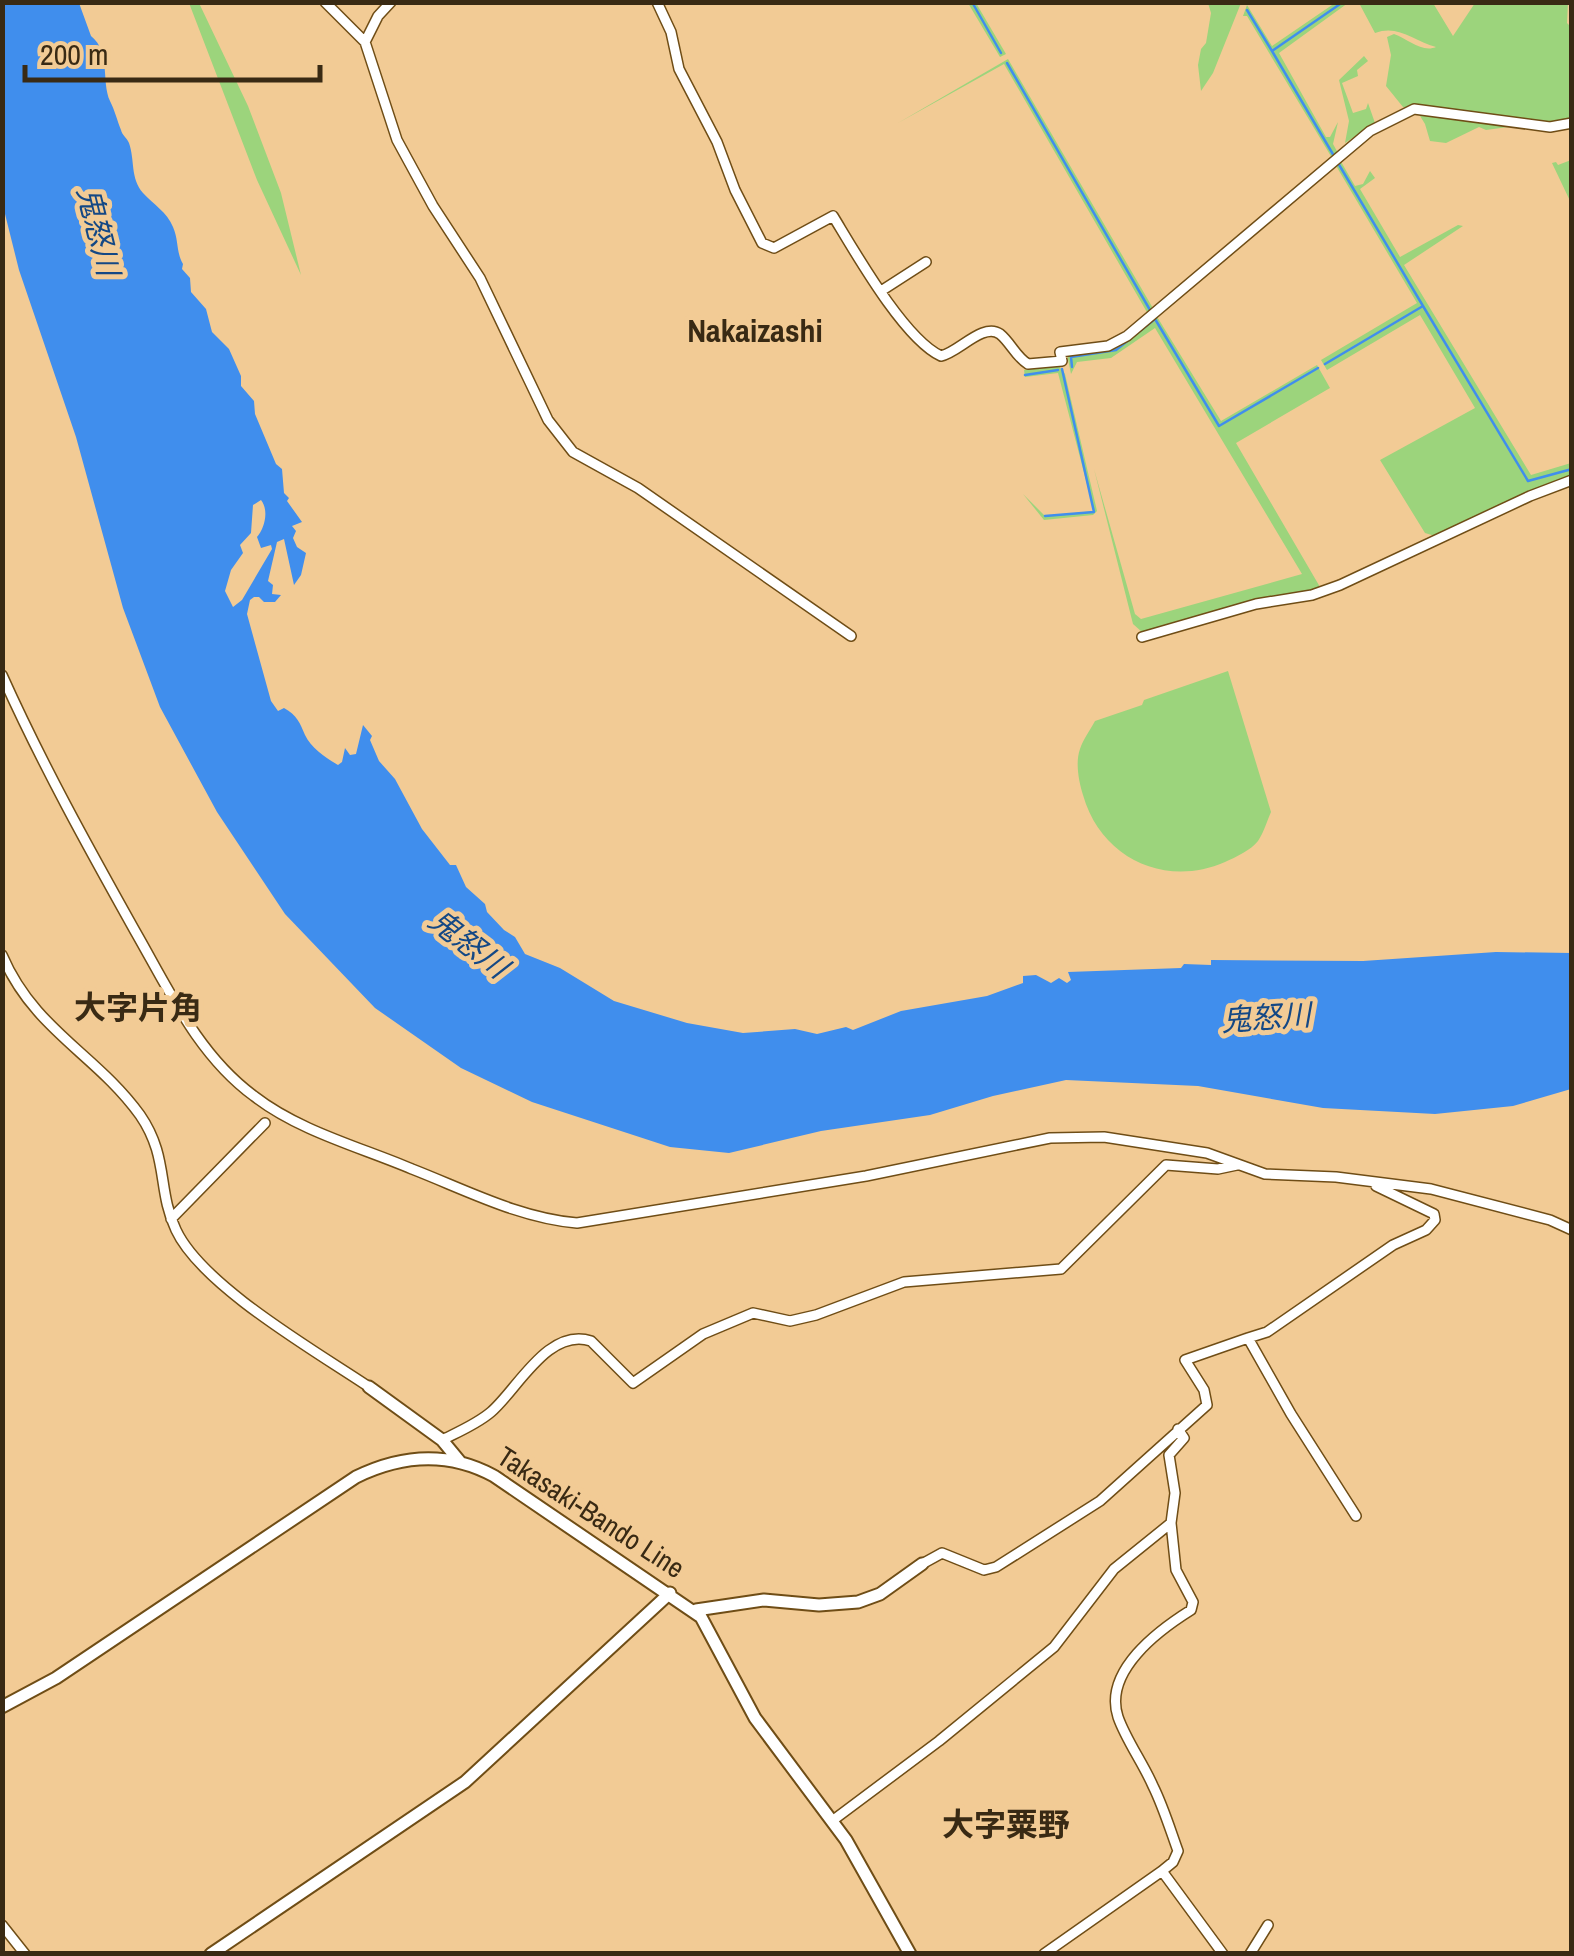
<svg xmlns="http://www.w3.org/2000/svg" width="1574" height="1956" viewBox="0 0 1574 1956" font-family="'Archivo Narrow','Noto Sans JP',sans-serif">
<rect width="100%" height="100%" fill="#f2cb95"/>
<path fill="#9cd47c" d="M189,3h10l49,103 33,87 20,82 -44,-95z
M968,3h8l30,51 -6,3z
M1208,3h33l-28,70 -12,18 -3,-26 3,-16 5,-6 5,-30z
M1335,3h13l-69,50 47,84h4l8,-15 -5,22 5,9 -6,5 -85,-142h-4l4,-11 25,41z
M1359,3h74l20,33 22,-33h93l-1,20 5,5 -1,93h-24l-3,11 -21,-7 -37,5 -7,-3 -33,16 -16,-2 -5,-17 -8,-13 -14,-4 -17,-21 5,-31 -4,-18 7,-3c14,5 28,19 42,13 -22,-6 -38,-23 -61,-14z
M1364,56l4,5 -11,9 1,6 -16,7 11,30 13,-4 2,-6 7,20 -30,20 4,-22 -10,-41z
M1008,59l146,251 -6,4 -144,-250 -106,59z
M1340,160l15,26 8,-2 7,-13 5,7 -15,11 40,68 58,-32 5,1 -59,39 127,210 40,-12v13l-40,14 -96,46 -10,-3 -45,-73 95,-52 -55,-93 -93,55 -6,-10 96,-57 -82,-139z
M1571,160h1l-1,43 -19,-40 4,-1 2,3z
M1156,315l65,106 96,-56 13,23 -94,55 84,144 -5,4 -56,8 -117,33 -9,-8 -39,-155 41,145 6,5 161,-45 -147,-246 -44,30 -34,4 -6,12 -4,-20 30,-3z
M1058,365l7,9 32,137 -4,4 -49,5 -21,-26 22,22 49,-5 -36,-138 -33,4 -1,-7z
M1228,671l43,141c-4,9 -7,20 -13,29 -7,9 -22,16 -33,21 -59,26 -124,-3 -142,-67 -4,-13 -8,-32 -3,-46 3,-9 10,-19 15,-28l47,-16 2,-5z"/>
<path fill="#408eed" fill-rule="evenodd" d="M2,3h77l12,33c20,16 10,45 19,65 5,10 7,19 11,29 1,5 6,8 8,13 6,17 1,35 14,50 11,12 24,19 30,34 6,14 3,25 10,37l-1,5 8,9 1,14 15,17 6,23 17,17 12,27v10l13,15 1,13 21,50 6,5 2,24 5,5 -2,3 15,21 -10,4 4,5 -3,7 4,9 9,6 -5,22 -7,10 -10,-46 -7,3 -9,39 5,4 -1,9 9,1 -6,7h-11l-5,-5h-5l-4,3 -3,14 24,87 7,10 6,-3c13,7 16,15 21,27 6,13 21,23 33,30l4,-3 3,-14 5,7 6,-1 7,-29 9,11 -2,4 9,21 16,18 27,50 28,36h6l10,22 19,17 2,8 17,18 11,7 10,17 35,14 54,33 73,22 56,10 52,-4 22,5 29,-7 7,3 48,-19 86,-15 36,-13v-7l13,-1 15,8 8,-5 8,5 4,-3 -3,-8 113,-4 3,-4 27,1v-5l152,1 133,-9 75,1v136l-58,17 -78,8 -112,-6 -125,-22 -132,-6 -73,16 -63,19 -109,16 -92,22 -59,-6 -138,-45 -71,-34 -86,-60 -90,-94 -68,-102 -57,-105 -37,-99 -47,-171 -57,-167 -16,-64zM261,500c8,10 4,28 -4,37l4,11 10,-3 1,4 -30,51 -9,7 -8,-16 6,-21 12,-17 -3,-8 11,-12 2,-28z"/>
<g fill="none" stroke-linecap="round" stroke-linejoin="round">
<path stroke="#408eed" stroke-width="2.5" d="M972,2l29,51
M1247,10l25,41
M1007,63l143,247
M1334,156l-62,-105 71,-49
M1338,163l85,143
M1325,364l98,-58 105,175 44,-12
M1072,367l-1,-10 45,-7 39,-31 64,107 99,-58
M1025,375l33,-5
M1045,516l49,-4 -32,-143"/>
<g stroke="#6f4d16" stroke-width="12">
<path id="street" d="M325,2l40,40 32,98 36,66 47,72 68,142 25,32 65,36 213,148
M657,2l14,30 8,37 38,73 18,48 27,53 12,5 59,-32c22,36 71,123 108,140 17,-3 42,-34 59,-22 11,9 16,23 28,30l34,-3 -2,-9 48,-6 19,-10 243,-205 44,-22 136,18 22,-4
M365,42l13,-26 13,-14
M881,291l45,-29
M1142,637l114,-33 56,-9 28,-10 190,-89 42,-16
M2,675c40,89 86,172 133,256 34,59 63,124 119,165 45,35 106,51 158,73 54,21 107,49 165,54l289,-47 184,-38 54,-1 103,16 58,21 71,3 95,12 119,31 22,10
M2,955c32,75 94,99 138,160 29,42 17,75 36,115 26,56 141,122 193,157
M171,1219l94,-96
M442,1440c16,-8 35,-16 49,-28 26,-22 57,-85 100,-71l42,42 70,-49 50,-21 37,8 26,-6 88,-33 157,-13 105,-104 52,4 19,-4
M1356,1516l-65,-102 -43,-76 19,-6 126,-87 33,-15 9,-10 -1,-6 -58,-28
M922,1564l20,-11 42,17 12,-3 104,-66 107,-96 -3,-15 -19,-30 63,-22
M832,1821l107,-80 115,-94 60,-78 57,-46
M1162,1871l61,83
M2,1925l23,29
M1044,1954l118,-83 11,-9 5,-11c-8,-22 -15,-45 -25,-65 -10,-23 -27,-46 -35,-69 -15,-46 41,-87 73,-107l2,-8 -17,-32 -5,-47 4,-30 -6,-38 15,-17 -6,-9
M1250,1954l18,-29"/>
</g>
<g stroke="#6f4d16" stroke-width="15">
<path id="secondary" d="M369,1387l73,53 19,23
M696,1610l68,-10 55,5 39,-3 22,-8 42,-30
M2,1707l54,-29 300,-201c45,-22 92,-26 138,-1l207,141 54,101 91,122 64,114
M211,1954l254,-172 205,-189"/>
</g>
<use href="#street" stroke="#fff" stroke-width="9"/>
<use href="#secondary" stroke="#fff" stroke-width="11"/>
</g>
<g text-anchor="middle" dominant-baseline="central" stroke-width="10" stroke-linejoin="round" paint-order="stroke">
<g font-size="28" fill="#392a14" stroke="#f2cb95">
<text transform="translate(591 1512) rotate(33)">Takasaki-Bando Line</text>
</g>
<g font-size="30" font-style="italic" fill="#144885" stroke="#f2cb95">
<text transform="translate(99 231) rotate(76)">鬼怒川</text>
<text transform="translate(469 943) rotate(38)">鬼怒川</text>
<text transform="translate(1266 1017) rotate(-4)">鬼怒川</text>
</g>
<g font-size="32" font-weight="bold" fill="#392a14" stroke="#f2cb95">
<text x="755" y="330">Nakaizashi</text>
<text x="138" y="1007">大字片角</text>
<text x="1006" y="1824">大字粟野</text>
</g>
</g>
<rect width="1574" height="1956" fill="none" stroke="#392a14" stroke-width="10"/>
<path d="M25 65v15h295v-15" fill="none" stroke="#392a14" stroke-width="5"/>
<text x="40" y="65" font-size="30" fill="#392a14" stroke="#f2cb95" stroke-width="8" paint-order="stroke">200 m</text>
</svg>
